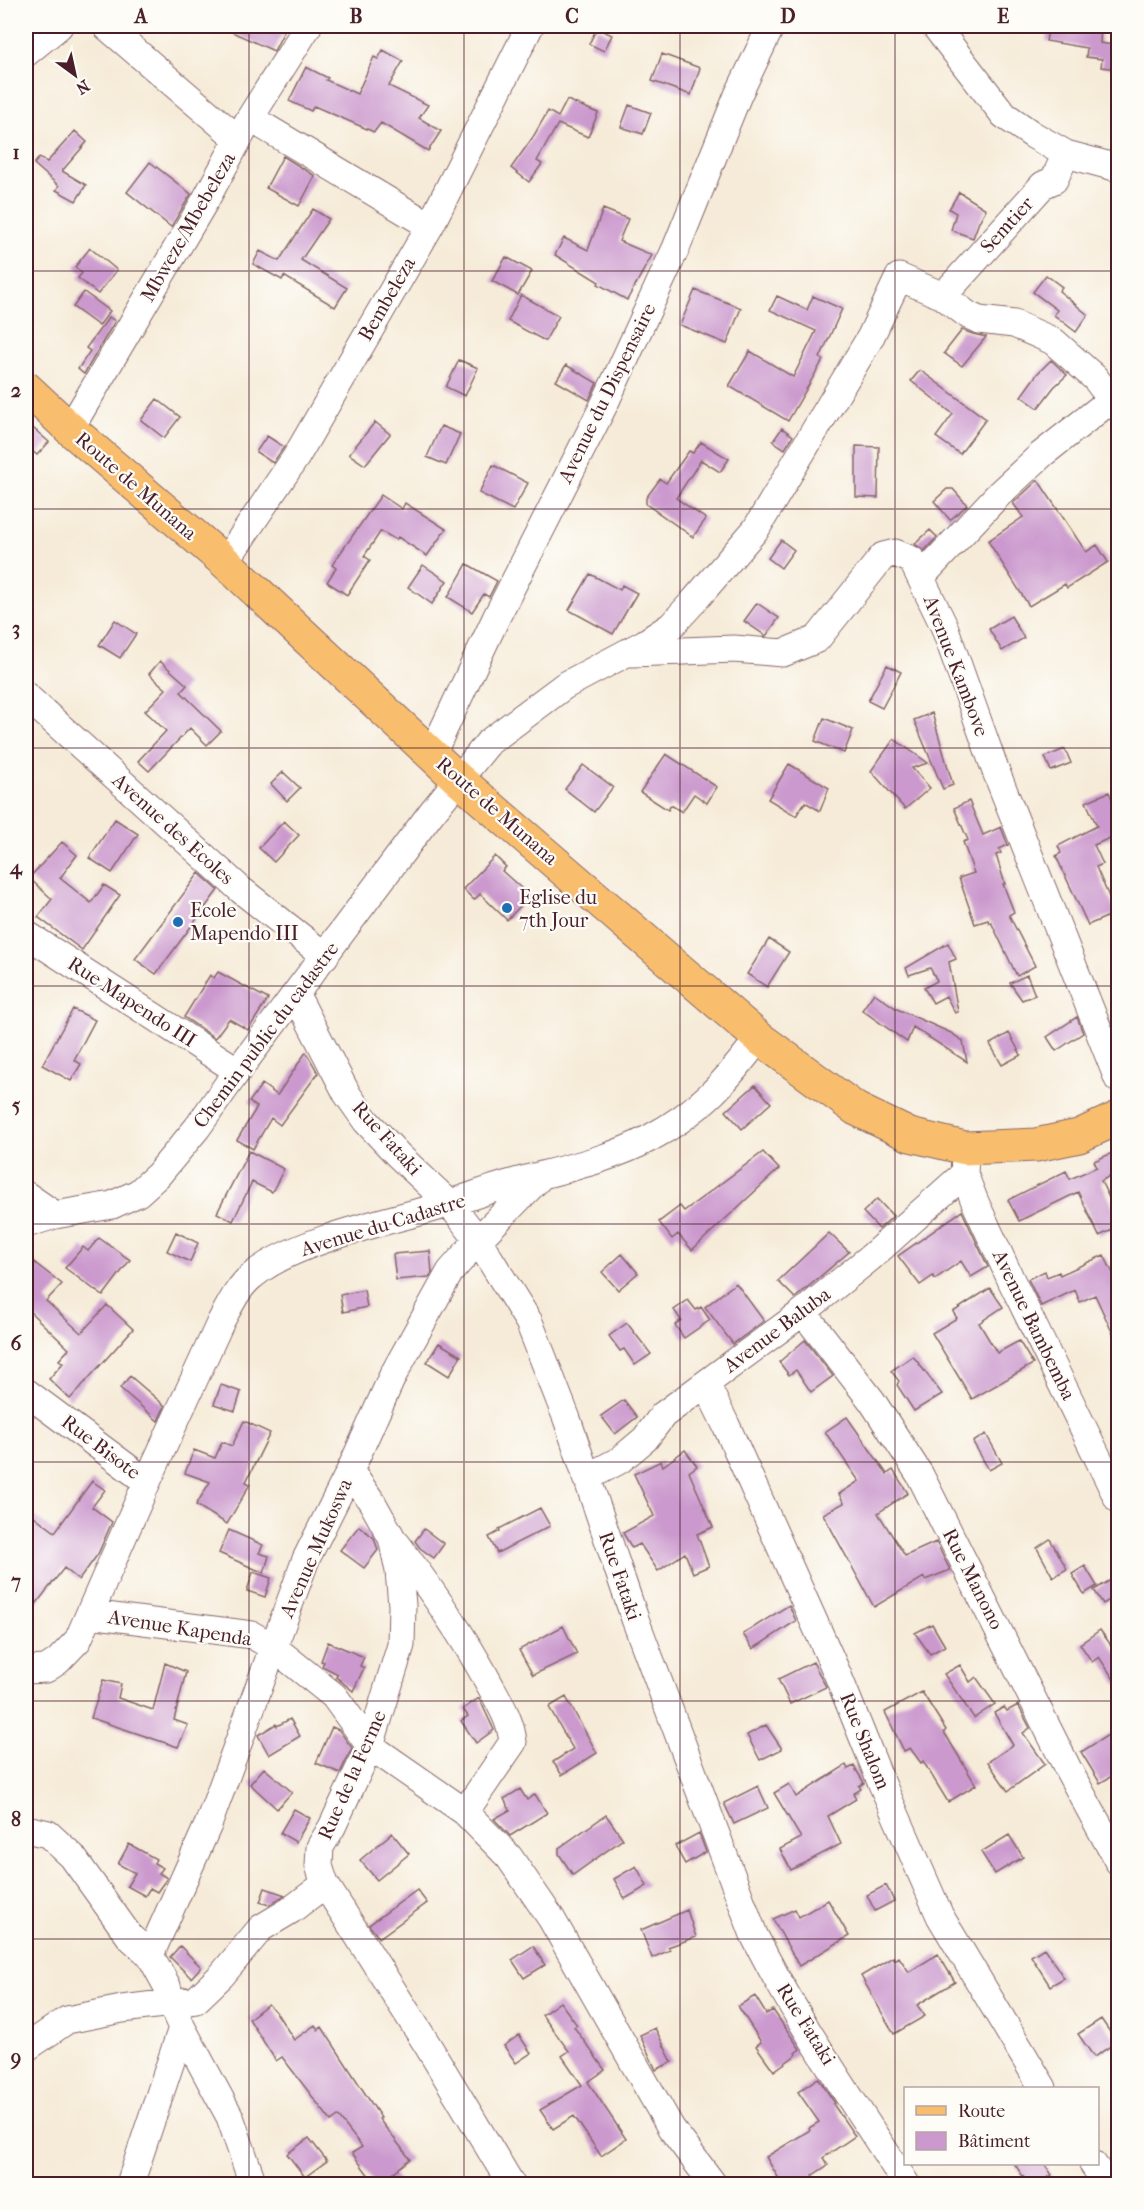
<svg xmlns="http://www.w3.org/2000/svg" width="1144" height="2210" viewBox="0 0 1144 2210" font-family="'IM FELL French Canon',serif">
<rect width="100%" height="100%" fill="#fdfcf7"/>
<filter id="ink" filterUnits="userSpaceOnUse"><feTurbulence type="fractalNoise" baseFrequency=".0167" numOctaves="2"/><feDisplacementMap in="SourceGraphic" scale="12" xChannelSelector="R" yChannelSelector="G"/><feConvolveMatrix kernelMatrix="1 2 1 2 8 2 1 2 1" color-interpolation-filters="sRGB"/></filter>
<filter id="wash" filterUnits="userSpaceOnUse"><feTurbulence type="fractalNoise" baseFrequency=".008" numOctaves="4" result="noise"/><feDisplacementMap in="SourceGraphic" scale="24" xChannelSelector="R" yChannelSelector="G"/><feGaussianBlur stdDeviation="1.35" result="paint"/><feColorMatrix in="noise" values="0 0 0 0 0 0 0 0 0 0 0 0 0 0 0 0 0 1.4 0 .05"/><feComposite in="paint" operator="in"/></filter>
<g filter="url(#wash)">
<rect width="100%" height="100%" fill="#f6ebd8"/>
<g id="blocks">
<path fill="#cb99ce" d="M219,26h54l11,5 -10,20z
M1049,26h52l-1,17 19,3v23l-18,-2 1,-8 -16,-2 1,-9 -41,-7z
M597,28l15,7 -8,16 -15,-7z
M383,50l20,11 -14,25 39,19 -9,13 22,13 -13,20 -47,-28 -7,9 -60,-26 -3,5 -22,-10 17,-34 22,11 -2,2 31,14 17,-37 4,2z
M662,54l38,14 -9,27 -39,-14z
M567,100l31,13 -10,24 -30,-13 -21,37 5,3 -13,18 -18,-14 22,-31 15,-26 10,6z
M629,105l22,8 -8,21 -22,-7z
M75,131l12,11 -25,29 24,14 -10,16 -20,-11 3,-4 -25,-22 5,-6 8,4z
M283,156l32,20 -16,30 -33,-18z
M150,162l41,32 -20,33 -44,-35z
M959,192l27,17 -7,13 -6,16 -22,-8 5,-17 -7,-4z
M313,209l16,10 -28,41 46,28 -12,19 -51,-31 -2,4 -29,-16 7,-13 19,10z
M603,209l25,10 -9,22 33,14 -25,45 -29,-16 1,-2 -44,-27 9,-17 24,12z
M90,248l27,22 -19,24 -20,-16 4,-5 -7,-6z
M506,257l26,14 -14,24 -26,-14z
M1046,275l16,12 -3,4 29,24 -12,17 -22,-17 3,-5 -24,-18z
M695,290l46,18 -14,36 -47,-19z
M84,292l26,19 -11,15 -26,-19z
M521,295l38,21 -14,25 -37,-20z
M777,296l30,14 6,-14 29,13 -22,49 3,2 -35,61 -59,-35 21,-35 43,26 23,-46 -46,-21z
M109,317l6,4 -31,53 -6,-5 12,-18 -4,-3z
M962,330l11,4 13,3 -24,29 -18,-13z
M459,360l19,8 -13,28 -19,-9z
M1051,360l16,15 -13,12 -16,21 -17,-12 16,-22z
M566,365l31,18 -8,17 -33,-19z
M920,370l66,49 -26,35 -24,-17 17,-23 -42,-33z
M157,399l23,18 -16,21 -23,-18z
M26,422l23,20 -12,13 -11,-9z
M375,422l15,12 -25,31 -16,-11z
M441,426l19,8 -14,31 -19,-8z
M782,428l11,8 -8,13 -12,-8z
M267,436l17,11 -11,16 -17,-11z
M701,442l28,17 -9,13 -19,-12 -25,38 30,21 -13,18 -47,-33v-6l14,-19 6,4 23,-32 4,2z
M856,446l23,1 -1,51 -22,-1z
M493,465l35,18 -15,27 -34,-17z
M1038,480l48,72 11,-7 11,17 -41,26 -2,-4 -36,22 -41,-65 35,-24 -10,-14z
M947,489h6l14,16 -17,15 -16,-19z
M381,495l21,14 3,-6 41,26 -19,27 -29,-19 -2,3 -15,-9 -17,25 6,4 -23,35 -20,-13 9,-14 -4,-3z
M930,530l7,7 -13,14 -9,-7z
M781,540l13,10 -13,18 -13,-10z
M467,564l30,17 -8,16 -5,-3 -12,18 -24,-15z
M423,565l24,16 -15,23 -24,-17z
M590,574l30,16 2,-5 15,8 -24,41 -44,-24z
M757,603l22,15 -13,18 -22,-15z
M1011,616l13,22 -22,13 -13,-22z
M115,620l21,14 -16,24 -21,-13z
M160,661l27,24 -6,7 40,39 -14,14 -17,-17 -41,43 -11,-10 28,-30 -21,-20 21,-22 -17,-15z
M887,665l14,7 -19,36 -14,-7z
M932,713l21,72 -10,4 -29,-69z
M824,718l29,12 -9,23 -29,-12z
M894,739l34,24 -16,5 18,20 -25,21 -34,-38z
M1065,749l6,14 -20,8 -6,-14z
M666,754l51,33 -10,16 -13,-9 -12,18 -11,-7 -3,5 -28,-18z
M789,764l40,24 -9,23 -15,-9 -9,14 -28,-17z
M583,765l30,22 -19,25 -29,-23z
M283,772l17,16 -13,13 -16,-17z
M1109,792l10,24v18l-25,11 9,19 -7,3 20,46 -28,12 -32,-69 5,-3 -3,-7 39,-20 -11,-24z
M969,801l14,34 18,-8 7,18 -9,4 2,4 -5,2 9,29h-2l11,28 -5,3 26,51 -18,10 -26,-54 -2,1 -1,-3 -13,4 -16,-46 15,-5 -11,-31 5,-2 -14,-32z
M115,819l23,15 -26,39 -23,-15z
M284,821l15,14 -25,27 -15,-14z
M62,842l15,13 -17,23 31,25 13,-18 16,10 -38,55 -44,-33 14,-18 -23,-21z
M495,856l11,11 -4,4 28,25 -23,24 -27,-26 -6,6 -11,-11z
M199,873l19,17 -62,84 -21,-15z
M769,939l20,13 -22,35 -20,-13z
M948,943l8,16 -7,3 9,50 -3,1 -9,-17 -13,7 -9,-15 13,-7 -7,-13 -21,7 -3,-7z
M218,972l50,27 -20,31 -19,-11 -14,19 -31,-21 26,-42 4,3z
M1027,975l8,20 -13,5 -12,-17z
M874,993l23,16 54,24 12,8 4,21 -54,-35 -6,15 -45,-32z
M73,1009l22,11 -21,40 7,4 -10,17 -29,-16z
M1077,1017l6,16 -27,18 -9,-14z
M1009,1033l12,22 -19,10 -12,-21z
M306,1052l12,21 -38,52 -9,-7 -18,31 -16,-9 20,-33 -8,-5 13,-18 15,11 1,-1z
M755,1085l16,18 -29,26 -16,-18z
M1119,1150v20l-18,11 18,38v8l-20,9 -21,-44 -59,29 -11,-21 58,-29 4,8 27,-12 -3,-6z
M249,1151l35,18 -12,23 -20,-10 -19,39 -16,-8z
M763,1152l16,17 -87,81 -14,-16 -6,5 -13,-17 21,-16 4,5z
M877,1199l16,17 -14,13 -16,-17z
M962,1211l26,56 -17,10 -10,-16 -26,18 -2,-3 -13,9 -22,-29z
M176,1232l22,11 -8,19 -23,-11z
M829,1233l20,19 -54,46 -17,-17z
M99,1238l31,22 -27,36 -38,-28 18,-21 5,4z
M430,1251l2,22 -3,4 -33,3 -3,-26z
M622,1254l16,19 -20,17 -16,-18z
M1104,1255l15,31v61l-24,-52 -15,7 -5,-12 -34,16 -13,-27 17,-8 2,6 12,-5 1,3z
M26,1256l36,28 -16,17 35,32 26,-28 26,24 -63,70 -21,-20 14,-16 -4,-3 10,-11 -43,-41z
M736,1283l28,38 -31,23 -28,-37z
M990,1288l13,19 -24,16 18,30 22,-12 14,23 -61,35 -40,-66 25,-15 -4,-6z
M364,1290l3,17 -24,5 -3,-17z
M688,1300l8,10 5,-3 9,13 -26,18 -9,-13 6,-5 -7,-10z
M627,1323l24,31 -16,11 -11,-16 -4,2 -11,-15z
M805,1340l28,36 -22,16 -15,-22 -7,5 -10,-13z
M439,1343l22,13 -12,20 -22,-14z
M913,1356l29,38 -28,17 -17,-26 2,-4 -8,-10z
M130,1376l35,30 -7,15 -38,-33z
M221,1385l20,7 -6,19 -21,-7z
M624,1400l13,17 -22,17 -14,-18z
M847,1417l40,57 6,-4 15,23 -30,20 27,43 31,-14 14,28 -25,10 -1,-3 -50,30 -51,-93 21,-11 -5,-9 20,-13 -34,-49z
M244,1421l26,12 -24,49 4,2 -23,40 -31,-19 14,-23 -25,-9 9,-23 21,8 7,-16 10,4z
M986,1434l16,29 -13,7 -16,-28z
M685,1450l12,16 -8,6 24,55 -16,7 12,32 -16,7 -8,-20 -27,18 -18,-27 -8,4 -9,-15 31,-17 -20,-42 27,-13 2,5z
M92,1481l13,9 -13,17 20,15 -14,32 -19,26 -15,-12 -38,49v-107l29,22z
M540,1508l10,18 -53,27 -8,-16 11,-6 -1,-2z
M359,1526l15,12 4,12 -14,18 -24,-18z
M424,1529l20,15 -10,14 -14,-10 -5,-7z
M229,1530l34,15 -4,8 10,3 -5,17 -45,-20z
M1050,1539l17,30 -14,8 -16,-29z
M1085,1566l12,20 -13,8 -12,-20z
M253,1572l18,6 -6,19 -18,-6z
M1119,1575v19l-16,10 -9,-14z
M789,1605l7,16 -43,28 -10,-15z
M932,1624l13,22 -15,8 -15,-21z
M563,1626l14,28 -44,21 -14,-25z
M1100,1630l19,26v31l-20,-30 -7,5 -12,-18z
M328,1642l36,15 -4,9 4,2 -11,23 -17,-14 2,-3 -16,-8 2,-4 -3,-1z
M813,1662l13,25 -36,17 -12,-25z
M165,1663l21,9 -12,48 14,5 -10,22 -87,-29 12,-38 18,4 -3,14 35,12z
M960,1665l10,17 6,-5 19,27 -21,14 -30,-44z
M922,1692l24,38 -2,2 32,53 -28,17 -25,-41 -2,2 -11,-15 -6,3 -19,-39z
M566,1697l31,56 -35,22 -9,-13 20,-13 -24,-42z
M479,1698l15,32 -18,13 -15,-22 7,-5 -5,-7z
M1018,1705l12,23 -7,5 22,31 -37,27 -20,-29 25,-17 -19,-32 10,-6 3,4z
M290,1719l10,17 -31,19 -11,-20 18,-11 1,2z
M766,1725l16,24 -22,11 -13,-25z
M332,1727l7,3 13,18 -12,25 -24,-10z
M1119,1728v44l-19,11 -19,-31z
M846,1765l2,4 6,-3 10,17 -5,3 2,3 -8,5 3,5 -28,17 13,28 -50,26 -11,-21 21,-11 -27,-45 15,-9 7,13z
M264,1768l28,24 -15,17 -27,-25z
M758,1786l10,22 -34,16 -10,-21z
M520,1789l7,11 8,-6 12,19 -37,23 -16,-17 16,-9 -6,-11z
M294,1809l16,9 -14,24 -16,-9z
M606,1815l17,24 -50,36 -14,-21v-6z
M392,1833l17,21 -32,26 -17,-20z
M699,1833l7,19 -21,12 -10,-18z
M1009,1835l14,22 -28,17 -14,-22z
M129,1844l27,15 -2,4 9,5 -4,5 8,5 -10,14 -7,-4 -5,8 -18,-10 8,-13 -17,-9z
M636,1866l11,20 -22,13 -11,-20z
M886,1885l8,16 -19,10 -8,-16z
M265,1888l20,7 -16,10 -9,-3z
M417,1890l10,13 -48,35 -10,-13z
M828,1900l21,36 -50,30 -26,-47 22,-10 4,8z
M687,1910l9,27 -28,10 2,3 -18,8 -11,-28z
M180,1946l21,21 -10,11 -21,-21z
M533,1946l12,19 -21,13 -12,-18z
M1044,1948l20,30 -14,8 -19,-30z
M938,1954l17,28 -38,23 8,11 -31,18 -33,-58 32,-19 2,3 4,-3 10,15z
M755,1996l11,18 7,-4 27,39 -5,4 1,2 -22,16 -18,-25 5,-4 -23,-36z
M560,2002l17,23 -3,2 31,43 -17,12 38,57 -25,17 -27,-40 -21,13 -13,-19 42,-25 -20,-29 7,-5 -27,-36z
M268,2004l8,8 18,28 21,-15 3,5 4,-3 59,91 -2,1 31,40 -17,14 8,11h-26l-23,-31 10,-6 -24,-31 -7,5 -49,-64 -6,4 -27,-42z
M1101,2019l16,23 -23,15 -16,-23z
M655,2028l17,34 -16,8 -16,-35z
M519,2035l12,18 -15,10 -12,-17z
M818,2078l17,25 -2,1 22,32 -32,22 5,7 -15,10 6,9h-37l-16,-27 44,-27 -1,-2 10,-6 -21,-30z
M309,2138l18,23 -22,16 -18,-23z
M1014,2163h30l8,12 -14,9h-10z"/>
</g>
</g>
<g filter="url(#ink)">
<use href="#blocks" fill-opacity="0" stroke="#866668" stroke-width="1.5"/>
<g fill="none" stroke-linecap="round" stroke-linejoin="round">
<g stroke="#866668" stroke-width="29">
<path id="minor" d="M106,26l132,113
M935,26l69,89 29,20 33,19 52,14
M26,53l33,-27
M250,118l180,108
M943,296l100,-111 11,-5 12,-26
M70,429l136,-230 44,-81 58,-92
M225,562l71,-105 134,-231 100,-200
M921,577l78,-83 42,-39 71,-56
M632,653l102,-4 49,4 34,-14 66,-83 12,-3 17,7 32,66 51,143 123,310
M26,696l215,194 84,66
M432,754l65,-138 108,-213 71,-155 62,-153 33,-69
M26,934l212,137
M296,995l51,99 19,27 32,34 53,50 27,35 51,82 38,97 68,200 119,316c43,87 100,167 152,249
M965,1157l-1,17 11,28 37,80 106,217
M26,1195l29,20
M26,1224l29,-9 57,-10 26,-12 20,-18 39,-47 36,-51 199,-265 57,-70 75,-56 81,-43 26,-17 23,-25 62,-72 114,-191 29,-61 44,19 25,19 11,5 35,4 39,17 42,37 23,30
M803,1312l69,89 48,74 149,296 49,90
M706,1384l20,41 111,248 42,104 61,139 103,172
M26,1392l121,90
M350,1471l22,31 20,36 7,33 3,34 -1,40 -31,101 -38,81 -12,20 -1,19 6,18 103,162 83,138
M586,1478l34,-18 25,-21 18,-24 140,-103 68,-55 93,-83
M397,1544c34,46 67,92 94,143 10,18 20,35 22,55l-48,70
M90,1614l162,21 21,12 61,49 36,50 95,66 44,45 42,61 120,210 42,56
M26,1670l20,-1 12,-8 20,-21 69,-158 74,-161c9,-16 17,-34 31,-45 36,-31 118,-51 164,-63 33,-8 64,-21 96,-30 46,-13 96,-22 138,-45 49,-26 76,-56 109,-100
M26,1829l22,5 24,22 58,81 20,18 17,31 4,17 11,25 48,89 23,67
M150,1955l58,-130 98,-266 44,-88 43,-96 57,-103 28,-32 63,-64
M26,2048l41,-28 55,-11 74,-9 25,-24 40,-48 30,-18 34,-26
M1093,2164l14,20
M130,2184l52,-156"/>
</g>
<g stroke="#866668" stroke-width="35">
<path id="major" d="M26,388l44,41 155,133 233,217 301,259 97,71 54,26 55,13 71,-3 43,-9 39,-18"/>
</g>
<use href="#minor" stroke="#fff" stroke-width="27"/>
<use href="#major" stroke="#f9be6d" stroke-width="33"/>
</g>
</g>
<path fill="none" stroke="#4a1f2b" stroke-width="1.5" stroke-opacity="0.55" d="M249,26v2158M464,26v2158M680,26v2158M895,26v2158M26,271h1092M26,509h1092M26,748h1092M26,986h1092M26,1224h1092M26,1462h1092M26,1701h1092M26,1939h1092"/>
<g fill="#1f6fb2" stroke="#fdfcf7" stroke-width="2">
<circle cx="507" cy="908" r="6"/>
<circle cx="178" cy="922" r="6"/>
</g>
<g text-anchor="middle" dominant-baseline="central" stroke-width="4.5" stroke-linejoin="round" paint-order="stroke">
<g font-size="20" fill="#4a1f2b" stroke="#fdfcf7">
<text transform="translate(1007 225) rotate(-48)">Semtier</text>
<text transform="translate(188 227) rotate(-60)">Mbweze/Mbebeleza</text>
<text transform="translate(387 299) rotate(-60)">Bembeleza</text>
<text transform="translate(607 393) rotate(-64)">Avenue du Dispensaire</text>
<text transform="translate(136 486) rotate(41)">Route de Munana</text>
<text transform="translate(956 666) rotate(69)">Avenue Kambove</text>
<text transform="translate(497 811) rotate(41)">Route de Munana</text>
<text transform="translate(173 829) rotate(42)">Avenue des Ecoles</text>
<text transform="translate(132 1002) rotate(33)">Rue Mapendo III</text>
<text transform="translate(266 1035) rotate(-53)">Chemin public du cadastre</text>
<text transform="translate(387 1138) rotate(48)">Rue Fataki</text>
<text transform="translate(383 1225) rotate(-17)">Avenue du Cadastre</text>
<text transform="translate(1034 1325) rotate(64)">Avenue Bambemba</text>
<text transform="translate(777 1330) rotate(-37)">Avenue Baluba</text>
<text transform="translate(101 1447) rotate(37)">Rue Bisote</text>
<text transform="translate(316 1548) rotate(-66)">Avenue Mukoswa</text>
<text transform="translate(620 1576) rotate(71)">Rue Fataki</text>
<text transform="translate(973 1579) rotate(63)">Rue Manono</text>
<text transform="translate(180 1628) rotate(9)">Avenue Kapenda</text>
<text transform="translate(865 1741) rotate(68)">Rue Shalom</text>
<text transform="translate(352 1775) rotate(-66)">Rue de la Ferme</text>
<text transform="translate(806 2024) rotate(58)">Rue Fataki</text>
</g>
<g font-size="20" fill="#4a1f2b" stroke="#fdfcf7" text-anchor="start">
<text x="519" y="897">Eglise du<tspan x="519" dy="23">7th Jour</tspan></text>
<text x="190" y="910">Ecole<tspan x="190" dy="23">Mapendo III</tspan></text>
</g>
</g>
<rect width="1144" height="2210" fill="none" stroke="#fdfcf7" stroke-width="66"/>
<rect x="904" y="2087" width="195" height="78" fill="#fdfcf7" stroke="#b5a4a5" stroke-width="1.5"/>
<rect x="916" y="2106" width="30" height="9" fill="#f9be6d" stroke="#b5a4a5" stroke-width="1.5"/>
<text x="958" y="2117" font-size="18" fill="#4a1f2b">Route</text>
<rect x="916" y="2132" width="30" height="18" fill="#cb99ce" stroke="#b5a4a5" stroke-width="1.5"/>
<text x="958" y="2147" font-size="18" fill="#4a1f2b">Bâtiment</text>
<g transform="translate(75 75) rotate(147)" stroke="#fdfcf7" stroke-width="4.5" paint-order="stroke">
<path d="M0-4.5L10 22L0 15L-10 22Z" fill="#4a1f2b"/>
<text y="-9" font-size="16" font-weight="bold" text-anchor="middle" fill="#4a1f2b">N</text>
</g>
<rect x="33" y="33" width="1078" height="2144" fill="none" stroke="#4a1f2b" stroke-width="2"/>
<g font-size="20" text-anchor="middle" font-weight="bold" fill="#4a1f2b">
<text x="141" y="23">A</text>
<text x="356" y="23">B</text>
<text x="572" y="23">C</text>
<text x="788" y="23">D</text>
<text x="1003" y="23">E</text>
<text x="16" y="159">1</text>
<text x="16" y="397">2</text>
<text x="16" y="635">3</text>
<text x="16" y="874">4</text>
<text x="16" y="1112">5</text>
<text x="16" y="1350">6</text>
<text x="16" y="1588">7</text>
<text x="16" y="1826">8</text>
<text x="16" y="2065">9</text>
</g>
</svg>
